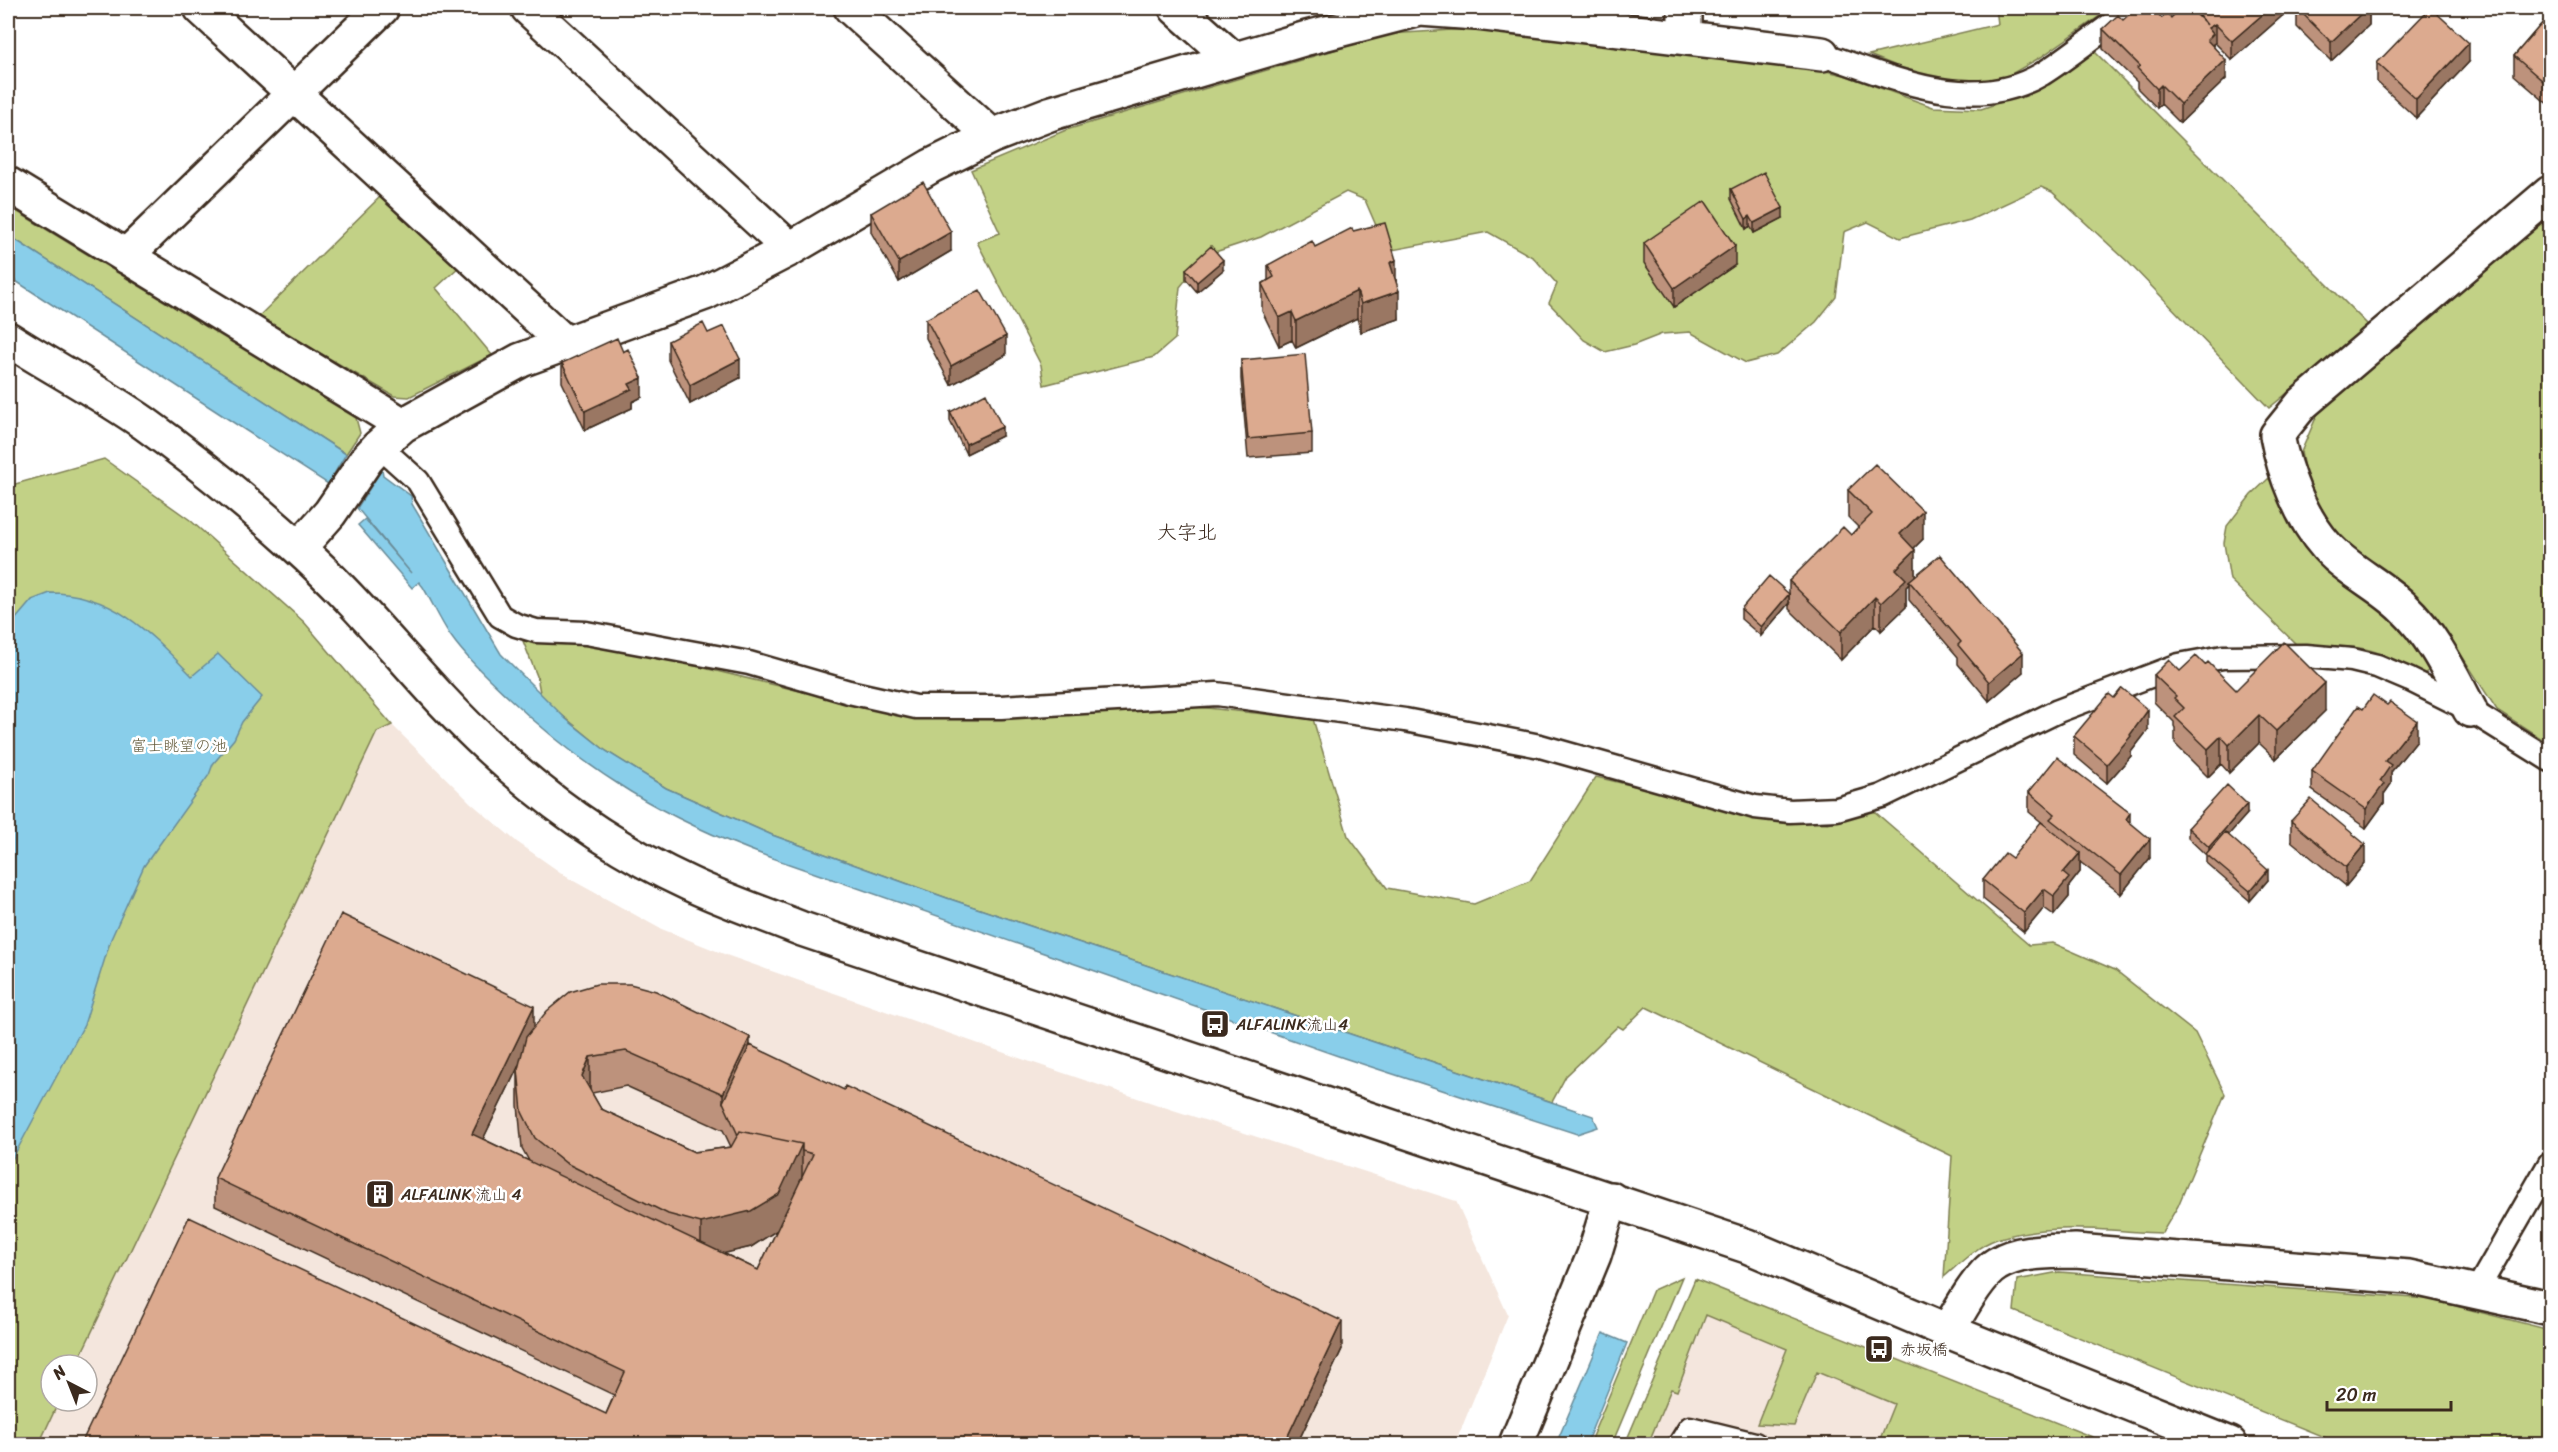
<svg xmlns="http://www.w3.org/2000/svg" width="2558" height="1452" viewBox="0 0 2558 1452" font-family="Sriracha,'Klee One',sans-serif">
<rect width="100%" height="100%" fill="#fff"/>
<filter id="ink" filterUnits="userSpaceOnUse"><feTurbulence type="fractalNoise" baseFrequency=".0167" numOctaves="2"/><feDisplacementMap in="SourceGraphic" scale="12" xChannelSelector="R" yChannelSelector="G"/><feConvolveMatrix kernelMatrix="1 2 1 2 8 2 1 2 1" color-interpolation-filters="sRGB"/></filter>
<g filter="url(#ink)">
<path fill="#f4e6dd" d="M392,725l79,78 46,39 53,37 89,49 70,28 290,102 154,52 283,91 52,114 -53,129h-1416l20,-43h28v-36h-11l301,-633z
M1695,1279l215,84 200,81h-484z"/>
<path fill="#c2d186" stroke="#7e7e52" stroke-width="1.5" d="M1996,8h115l-70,49 -40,23 -35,3 -35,-3 -62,-25 129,-31z
M1485,28l296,33 63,14 89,32 48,2 50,-17 62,-42 276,276 -100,82 -141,-146 -76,-70 -11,-5 -71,33 -70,18 -32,-16 -24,10 -8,65 -20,25 -39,33 -31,8 -56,-31 -28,2 -28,11 -29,7 -21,-12 -35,-37 8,-19 -23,-26 -46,-26 -101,19 -22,-51 -19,-8 -85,45 -55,18 -26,32 -5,52 -21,18 -110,28 -3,-20 -64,-123 23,-9 -29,-63 95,-40 322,-96z
M385,192l77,72 -26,24 56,67 -83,42 -15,-1 -136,-79z
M8,206l348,212 4,15 -14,21 -338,-219z
M2550,215v529l-53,-34 -61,-94 -71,-57 -34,-34 -24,-39 -6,-34 17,-39z
M104,459l86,61 114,102 88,103 -15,7 -301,633h-25v36h8l-20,43h-31v-958z
M2269,478l21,49 35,44 70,50 25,31 9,18 -5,4c-23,-11 -47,-26 -74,-27 -20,-1 -34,6 -54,-3l-66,-64 -6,-37 3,-17 24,-31z
M523,641l98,7 270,65 55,6 251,-12 116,12 35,117 39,52 87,16 56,-23 66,-104 179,42 53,4 46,-12 155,134 24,-2 62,27 80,63 30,61 -47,112 -16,27c-54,-2 -114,-11 -165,6 -20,7 -37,24 -53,38l8,-121 -306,-149 -23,22 -5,-3 -52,50 -14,26 -605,-204 -175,-63 -106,-47 -60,-37 -65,-53 -4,-22z
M2059,1272l369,27 122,31v114h-209l-327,-133 3,-31z
M1682,1277l-70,167h-23l64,-154z
M1695,1279l415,165h-232l16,-40 -77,-32 -23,54 -37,-2 30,-75 -81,-34 -29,76 -6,-2 -23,55h-23z"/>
<path fill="#89ceea" stroke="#6a8c98" stroke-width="1.5" d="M8,235l338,219 -18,30 -320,-208z
M382,469l1,6 28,21 1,8 89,150 65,65 40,32 60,37 106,47 175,63 646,218 5,11 -21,7 -233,-76 -575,-201c-104,-38 -179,-83 -260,-159 -20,-19 -43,-40 -59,-63 -10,-15 -18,-33 -27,-48l-4,-5 -7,6 -54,-63 7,-6 46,54 -54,-65z
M50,593c64,0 101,41 142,83l26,-22 44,43 -20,25 -8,17 -21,25 -4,11 -65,91 -33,73 -27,86 -76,142v-539l24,-28z
M1603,1333l24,10 -41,101h-30z"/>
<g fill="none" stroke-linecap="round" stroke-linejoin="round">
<g stroke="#3b2a1e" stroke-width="27">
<path id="service" d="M1822,54c70,23 149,62 220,20 32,-20 61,-46 93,-66
M379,446l39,35 82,135 16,9 20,6 50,2 163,30 100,29 67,15h85l216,-13 188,26 135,26 215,61 35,4 47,-2 45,-13 176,-85 121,-46 44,-8 83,-1 46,4 25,6 33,14 60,30 80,50
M2477,1290l73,-127
M1680,1444l10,-16 65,16"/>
</g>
<g stroke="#3b2a1e" stroke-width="38">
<path id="minor" d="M201,8l365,336
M528,8l262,241
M851,8l141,128
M1176,8l57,51
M1685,37v-29
M8,184l395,241 -24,21 -12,13 -37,54 -31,35
M403,425l118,-65 184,-67 85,-44 141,-83 61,-30 60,-23 255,-75 113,-29 56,4 346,41
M2470,710c-19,-36 -37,-75 -67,-103 -23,-22 -54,-36 -76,-60 -26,-29 -43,-74 -50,-112l25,-31 248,-211
M1948,1331c10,-18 31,-57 49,-67 23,-14 52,-12 78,-13l334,26 141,31"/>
</g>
<g stroke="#3b2a1e" stroke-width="38">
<path id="tertiary" d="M126,256l256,-248
M8,339c44,28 93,54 136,84 53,38 104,80 152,123 71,63 126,140 195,203 58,54 127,102 199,135 36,17 75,30 112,45l945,317 201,85 282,113
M1516,1444l78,-189 17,-56"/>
</g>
<use href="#service" stroke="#fff" stroke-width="22"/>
<use href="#minor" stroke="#fff" stroke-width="33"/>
<use href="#tertiary" stroke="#fff" stroke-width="33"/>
</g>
<path fill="#bd927b" stroke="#3b2a1e" stroke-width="1.5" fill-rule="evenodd" d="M2180,8h109v2l-57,50 -17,-17 -2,1 13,35 -46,44 -19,-19 -4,4 -20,-20v-6l-34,-33v-20l20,-9 48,-2z
M2297,8h72v17l-38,36 -34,-34z
M2550,14v92l-36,-31v-19z
M2469,62l-53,56 -39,-36v-19z
M1731,189l52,29 -29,15 -4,-7 -4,3 -15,-30z
M871,213l80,38 -52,31 -28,-50z
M1353,231l43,49 3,39 -38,13 -4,-14 -61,30 -4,-8 -13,6 -17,-35v-27l6,-4v-15l47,-18z
M1644,243l91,22 -61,42 -30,-44z
M1186,269l37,1 -26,22 -11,-13z
M926,319l80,36 -55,30 -25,-47z
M708,333l32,45 -50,26 -22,-44v-19z
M1241,360l71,73v20l-64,5 -7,-79z
M562,363l80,34 -10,5v6l-47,22 -23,-48z
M950,412l52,24 -36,18 -16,-33z
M1848,490l75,49 -9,9 1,27 108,97 -34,29 -31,-37v-7l-49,-57v-16l-3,3v20l-25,24 -6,-6 -34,35 -52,-51v-28l62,-46 7,-8 -10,-10z
M1789,603l-28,33 -20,-17v-10z
M2205,665l31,25 89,21 -49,48 -17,-16 -30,30 -8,-9 -13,13 -33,-33v-16l-1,-2v-4l-20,-20v-27l26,-4z
M2387,705l30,35 -26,32v12l-7,10v9l-18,25 -54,-38v-19l51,-62z
M2148,730l-17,22v4l-24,27 -33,-28v-19z
M2029,792l101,31 20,35 -29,36 -41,-32v10l-11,14v11l-15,18 -10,-7 -20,24 -41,-33v-19l67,-51 -21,-17z
M2247,814l-19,21 40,45 -18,21 -44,-38v-8l-18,-17v-10z
M2291,821l74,42 -19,23 -55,-45z
M2550,973v27l-3,-1v-19z
M534,1028l216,17 592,304 -45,95h-1216l525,-30 8,-19 -399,-189v-28zM520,1063l-2,6v36l4,43 7,13 -46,-22zM626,1086l97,44 8,17 -37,5 -93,-43 -9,-16zM777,1230l-19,40 -35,-17 28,-6z"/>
<path fill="#9a7764" stroke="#3b2a1e" stroke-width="1.5" d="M2270,8h19v2l-57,50v-19z
M2367,8h2v17l-38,36v-19z
M2215,24v19l-2,1v9l-6,-13 1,-12z
M2469,43v19l-53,56v-19z
M2226,60v19l-46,44v-19z
M2161,85v19l-4,4v-19z
M1783,208v10l-29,15v-10z
M1750,216v10l-4,3v-10z
M951,232v19l-52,31v-20z
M1735,246v19l-61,42v-19z
M1223,260v10l-26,22v-10z
M1396,260v28l-6,-25z
M1357,291v27l-61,30v-27z
M1399,291v28l-38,13v-28z
M1292,312v28l-13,6v-28z
M1006,336v19l-55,30v-19z
M740,359v19l-50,26v-19z
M642,378v19l-10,5v6l-47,22v-19l44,-27z
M1002,427v9l-36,18v-10z
M1923,511v28l-23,23v-28z
M1915,550v27l-6,4v3l-3,3v20l-25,24v-28l15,-34z
M1789,594v9l-28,33v-9z
M1875,597v28l-34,35v-28z
M2023,653v19l-34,29v-19z
M2325,683v28l-49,48v-28z
M2148,710v20l-17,22v4l-24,27v-19z
M2259,715v28l-30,30v-28z
M2417,721v19l-26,32v12l-7,10v9l-18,25v-19l14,-28 5,-20z
M2221,736v28l-13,13v-28z
M2247,804v10l-38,43v-10z
M2130,813v19l-4,-13z
M2150,839v19l-29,36v-19z
M2365,844v19l-19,23v-19z
M2080,853v19l-11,14v11l-15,18v-19l9,-23z
M2268,870v10l-18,21v-10z
M2044,889v19l-20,24v-19z
M534,1006v28l-62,128v-28z
M750,1037v35l-27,30v-8z
M590,1057v36l-8,-17z
M802,1144v35l-23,50 -28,18 -50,12v-36z
M1342,1321v28l-45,95h-13z"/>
<path fill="#dcaa8f" stroke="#3b2a1e" stroke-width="1.5" d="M2136,8h16l10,10 5,-5 4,5 10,-10h9l17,17 -13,-17h76l-38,33 -17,-17 -7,4 5,6 -6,6 19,20 -46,44 -19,-19 -4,4 -20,-21 3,-2 -37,-37 15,-14 5,5z
M2297,8h70l-36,34z
M2430,8h1l38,35 -53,56 -39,-36z
M2550,14v73l-36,-31z
M1764,172l19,36 -29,15 -4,-7 -4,3 -15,-30z
M923,182l28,50 -52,30 -28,-49z
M1705,201l30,45 -61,42 -30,-45z
M1385,223l11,37 -6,3 9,28 -38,13 -4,-13 -61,30 -4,-9 -13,6 -17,-34 12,-7 -6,-12 44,-24 3,6 37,-19 1,3z
M1211,246l12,14 -26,22 -11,-13z
M980,290l26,46 -55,30 -25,-47z
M703,323l5,10 16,-7 16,33 -50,26 -22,-44z
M617,338l6,14 5,-3 14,29 -13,6 3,5 -47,22 -23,-48z
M1305,354l7,79 -64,6 -7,-79z
M986,393l16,34 -36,17 -16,-32z
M1875,464l48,47 -23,23 15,16 -19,19 10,10 -25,24 -6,-6 -34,35 -52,-51 54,-54 8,8 21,-21 -24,-24z
M1940,555l83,98 -34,29 -31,-37 3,-3 -52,-61z
M1769,576l20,18 -28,33 -20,-18z
M2284,642l41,41 -49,48 -17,-16 -30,30 -8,-9 -13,13 -33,-32 9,-9 -10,-10 2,-2 -22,-21 15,-15 11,11 16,-15 9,9 3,-3 28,28z
M2122,688l26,22 -18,25 1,1 -24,28 -33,-28 35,-42 5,4z
M2373,695l14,10 3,-3 27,19 -32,40 6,4 -11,16 4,3 -18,25 -54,-38 46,-65 5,3z
M2057,757l73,56 -4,6 24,20 -29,36 -71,-56 5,-5 -26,-22z
M2227,785l20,19 -38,43 -21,-19z
M2311,799l54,45 -19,23 -55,-46z
M2041,822l39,31 -17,20 6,5 -15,18 -10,-7 -20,24 -41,-33 22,-27 7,5z
M2225,832l43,38 -18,21 -44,-37z
M341,914l193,92 -62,128 286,136 55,-116 -11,-3v-7l-62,-13 -2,4 -15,-33 27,-57 94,45 1,-4 497,235 -58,123h-1203l108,-227 417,197 19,-42 -410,-194z
M2550,973v8l-3,-1z
M597,984h33l26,7 94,46 -27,57 -97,-43 -36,6 -8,19 19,33 93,43 37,-5 9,-16 62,13 -23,50 -28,17 -50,12 -33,-9 -102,-51 -31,-25 -13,-26 -4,-43 8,-32 21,-26 23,-19z"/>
</g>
<defs>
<g id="bus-square" transform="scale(1.5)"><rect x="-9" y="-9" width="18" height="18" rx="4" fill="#3b2a1e" stroke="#fff"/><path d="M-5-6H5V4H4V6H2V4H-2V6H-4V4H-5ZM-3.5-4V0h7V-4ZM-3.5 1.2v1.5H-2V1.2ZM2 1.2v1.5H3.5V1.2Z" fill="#fff"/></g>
<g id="building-square" transform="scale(1.5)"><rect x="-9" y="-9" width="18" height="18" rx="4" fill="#3b2a1e" stroke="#fff"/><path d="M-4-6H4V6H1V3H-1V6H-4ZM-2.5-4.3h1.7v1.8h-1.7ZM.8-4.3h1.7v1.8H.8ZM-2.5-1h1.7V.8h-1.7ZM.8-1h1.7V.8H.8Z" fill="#fff"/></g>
</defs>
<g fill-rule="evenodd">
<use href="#bus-square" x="1215" y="1024"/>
<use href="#building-square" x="380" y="1194"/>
<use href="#bus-square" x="1879" y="1349"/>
</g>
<g text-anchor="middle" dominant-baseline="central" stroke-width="5" stroke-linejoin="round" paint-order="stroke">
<g font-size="16" fill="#645c3d" stroke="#fff">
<text x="179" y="745">富士眺望の池</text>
</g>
<g font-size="16" fill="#3b2a1e" stroke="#fff" text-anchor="start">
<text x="1236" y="1024">ALFALINK流山4</text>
<text x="401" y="1194">ALFALINK 流山 4</text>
<text x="1900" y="1349">赤坂橋</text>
</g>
<g font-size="20" fill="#3b2a1e" stroke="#fff">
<text x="1187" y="532">大字北</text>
</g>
</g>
<rect width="2558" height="1452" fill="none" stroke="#fff" stroke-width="30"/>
<rect x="15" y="15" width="2528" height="1422" fill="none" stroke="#3b2a1e" stroke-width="2" filter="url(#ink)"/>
<g transform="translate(69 1383) rotate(318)"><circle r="28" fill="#ffffff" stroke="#b1aaa5" stroke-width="1.5"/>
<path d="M0-4.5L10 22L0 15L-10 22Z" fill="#3b2a1e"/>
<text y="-9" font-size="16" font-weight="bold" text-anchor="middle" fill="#3b2a1e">N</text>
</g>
<path d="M2327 1401v9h124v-9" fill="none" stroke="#3b2a1e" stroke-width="3"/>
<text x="2336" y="1401" font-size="18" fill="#3b2a1e" stroke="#ffffff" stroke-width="4.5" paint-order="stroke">20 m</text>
</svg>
